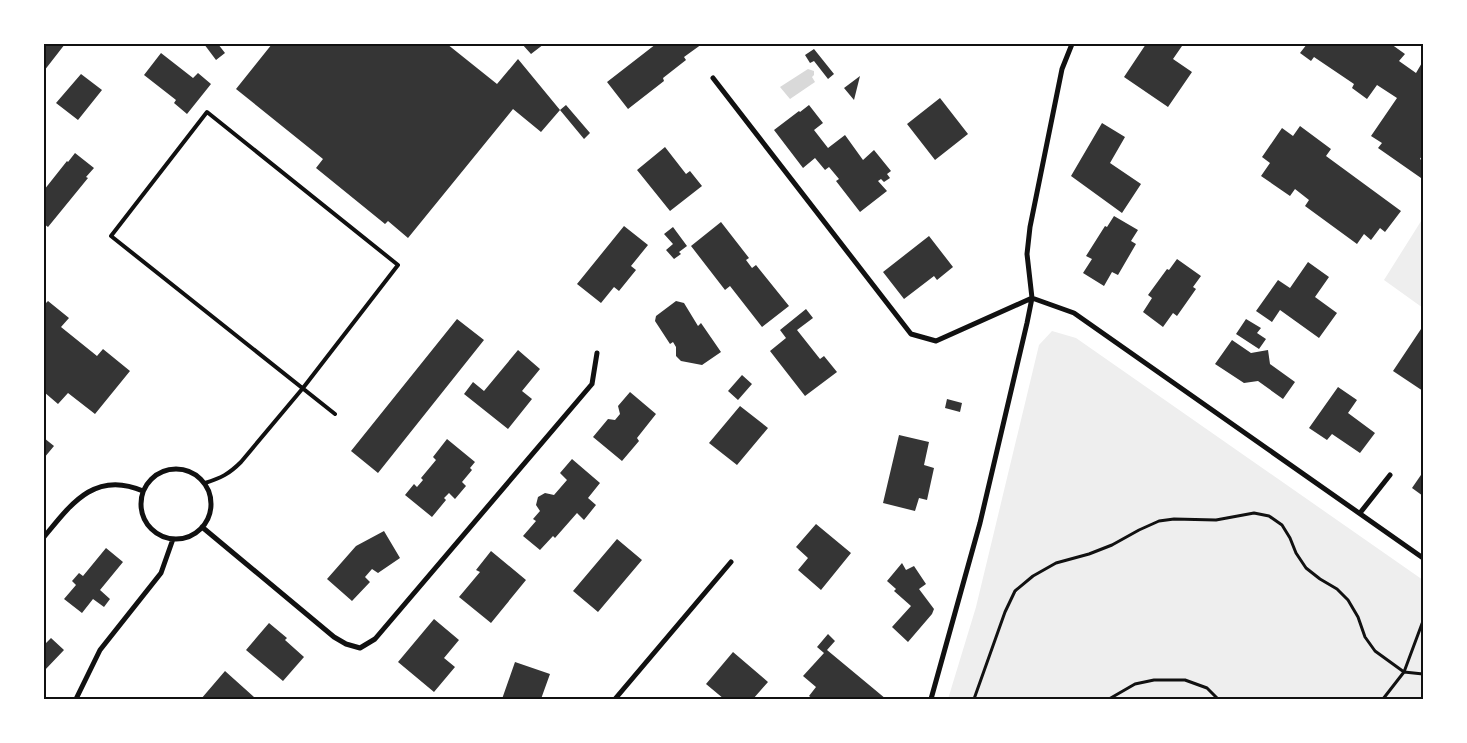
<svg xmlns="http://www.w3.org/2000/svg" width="1467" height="743" viewBox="0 0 1467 743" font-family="Roboto,sans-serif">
<rect width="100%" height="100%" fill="#fff"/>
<path fill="#eee" d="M1423,218v90l-39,-28z
M1052,331l24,7 347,242v119h-475l28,-92 63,-262z"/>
<path fill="#d9d9d9" d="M808,69l6,2v4l-2,2 3,5 -25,17 -10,-12z"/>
<path fill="#353535" d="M44,44h21l-21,27z
M204,44h14l7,9 -9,7z
M272,44h175l50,40 21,-25 42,51 -19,22 -28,-23 -105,129 -20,-17 -3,3 -69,-56 7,-9 -87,-70z
M522,44h22l-13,10z
M656,44h46l-18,13 2,3 -23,18 1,3 -36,28 -21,-27z
M1146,44h32l4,2 -9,13 19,13 -24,35 -44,-30z
M1307,44h84l14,10 -6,7 17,12 7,-12v93l-3,5 3,2v13l-2,4 -43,-30 4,-5 -11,-7 26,-38 -20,-13 -10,14 -15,-11 2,-4 -40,-27 -3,4 -11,-8z
M814,49l20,25 -6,5 -14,-18 -4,2 -5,-8z
M161,53l32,25 5,-5 13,11 -24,30 -13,-11 2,-3 -32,-25z
M81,74l21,16 -24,30 -22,-17z
M860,76l-6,24 -10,-12z
M940,98l28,36 -33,26 -28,-36z
M566,105l24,28 -6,6 -24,-29z
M809,105l14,18 -9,7 14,18 17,-13 18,25 11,-10 17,21 -4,3 3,4 -6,4 -3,-3 -3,2 9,10 -27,21 -24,-31 3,-2 -10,-12 -4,3 -10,-12 -12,10 -29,-38 25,-19 1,1z
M1102,123l23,14 -15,26 31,21 -19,29 -51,-37z
M1300,126l31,23 -5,7 75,55 -16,21 -5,-4 -9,12 -7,-6 -7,10 -52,-38 4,-6 -14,-11 -5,7 -29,-20 9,-13 -8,-6 20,-29 11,8z
M665,147l21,27 4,-3 12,15 -32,25 -33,-41z
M75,153l19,15 -8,9 2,1 -40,49 -4,-3v-34l23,-29 1,1z
M1114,216l24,14 -7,11 5,3 -18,31 -6,-3 -8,14 -21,-13 9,-14 -6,-3 19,-30 2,1z
M721,222l28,36 -3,2 6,8 4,-3 33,41 -27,21 -32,-41 -5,4 -34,-44z
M624,226l24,19 -17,21 5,4 -17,21 -5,-4 -13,16 -24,-19z
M673,227l14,19 -8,6 2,2 -7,5 -8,-9 7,-6 -9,-10z
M929,236l24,31 -16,13 -3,-4 -30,23 -21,-27z
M1177,259l24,17 -8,11 3,2 -19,27 -4,-3 -10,14 -20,-15 9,-14 -4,-3 19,-26 2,1z
M1308,262l21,15 -14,20 22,16 -18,25 -39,-28 -8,12 -16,-11 22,-31 12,8z
M48,301l21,17 -8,9 36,29 6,-7 27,22 -35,43 -27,-21 -10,11 -14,-12v-87z
M676,301l8,2 14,23 3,-3 20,29 -19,13 -21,-4 -5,-5v-9l-3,-5 -3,2 -15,-23 1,-5z
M806,309l7,9 -16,12 23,29 4,-3 13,16 -32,24 -35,-45 16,-13 -6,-8z
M457,319l27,21 -106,133 -27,-22z
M1246,319l15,9 -4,5 9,6 -7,10 -23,-15z
M1423,326v65l-30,-20z
M1232,340l19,13 17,-3 2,14 25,18 -12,17 -25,-18 -14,2 -29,-19z
M518,350l22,19 -18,22 10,8 -24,30 -44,-35 9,-12 11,9z
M742,375l10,9 -14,16 -10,-9z
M1338,387l19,13 -9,13 27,20 -15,20 -28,-19 -5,6 -18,-12z
M630,392l26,22 -19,24 2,3 -17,20 -29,-24 15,-18 7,1 5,-6 -2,-8z
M947,399l15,4 -2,9 -15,-4z
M740,406l28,22 -31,37 -28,-22z
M899,435l30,7 -5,23 10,3 -7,32 -8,-2 -4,13 -32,-8z
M44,438l10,8 -10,12z
M447,439l28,23 -5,6 2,2 -10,12 4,4 -11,13 -6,-6 -5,5 2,2 -14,17 -27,-22 9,-11 3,3 6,-7 -2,-2 15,-18 -3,-3z
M572,459l28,24 -12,15 8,7 -12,15 -7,-7 -22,25 -2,-2 -13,14 -17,-14 13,-15 -3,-2 7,-8 -4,-6 2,-8 7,-4 9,2 13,-15 -7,-7z
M1423,472v24l-11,-8z
M816,524l35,29 -30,37 -23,-20 10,-12 -12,-11z
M384,531l16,27 -22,15 -6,-4 -7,8 5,5 -18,19 -25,-22 29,-33z
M617,539l25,21 -44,52 -25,-21z
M106,548l17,14 -23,28 10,9 -6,8 -11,-8 -11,14 -18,-14 12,-14 -4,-4 7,-8 4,3z
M491,551l35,29 -35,43 -32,-26 21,-25 -4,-2z
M902,563l4,7 8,-4 12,18 -7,5 15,20 -2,5 -24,28 -16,-15 19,-21 -17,-15 2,-2 -9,-8z
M434,619l25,21 -15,18 11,9 -21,25 -36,-30z
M269,623l18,15 -2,2 19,17 -21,24 -37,-31z
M828,634l7,7 -8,9 59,49h-73l-4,-3 7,-9 -13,-11 21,-23 -7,-6z
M51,638l13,12 -20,21v-26z
M733,652l35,30 -15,17h-29l-18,-15z
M515,662l35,12 -9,25h-39z
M225,671l29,26 -3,2h-50z"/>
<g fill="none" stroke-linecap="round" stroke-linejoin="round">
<path stroke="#111" stroke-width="3" d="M974,699l31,-87 10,-21 18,-15 23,-13 33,-9 23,-9 27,-15 20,-9 15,-2 42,1 38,-7 15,3 13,9 8,13 6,15 10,15 14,11 17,10 11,11 10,17 7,20 10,14 29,21 19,2
M1109,699l26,-15 19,-4h31l22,8 11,11
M1383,699l21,-27 19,-51"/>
<path stroke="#111" stroke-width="4" d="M205,483c16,-5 24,-9 36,-21l62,-74 95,-123 -191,-153 -96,124 224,178"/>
<path stroke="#111" stroke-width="5" d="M713,78l198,256 25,7 96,-43
M1032,298l42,15 349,245
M141 504a35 35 0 1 1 70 0a35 35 0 1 1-70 0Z
M1360,513l30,-38
M202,527l132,110 12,7 14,4 15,-9 217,-255 5,-31
M44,537c27,-33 51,-67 99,-46
M76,699l24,-49 61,-77 12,-34
M615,699l116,-137
M931,699l49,-176 47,-200 5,-25 -5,-44 3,-27 32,-158 10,-25"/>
</g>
<rect width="1467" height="743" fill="none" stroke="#ffffff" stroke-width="90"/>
<rect x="45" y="45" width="1377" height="653" fill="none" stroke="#111" stroke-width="2"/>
</svg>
